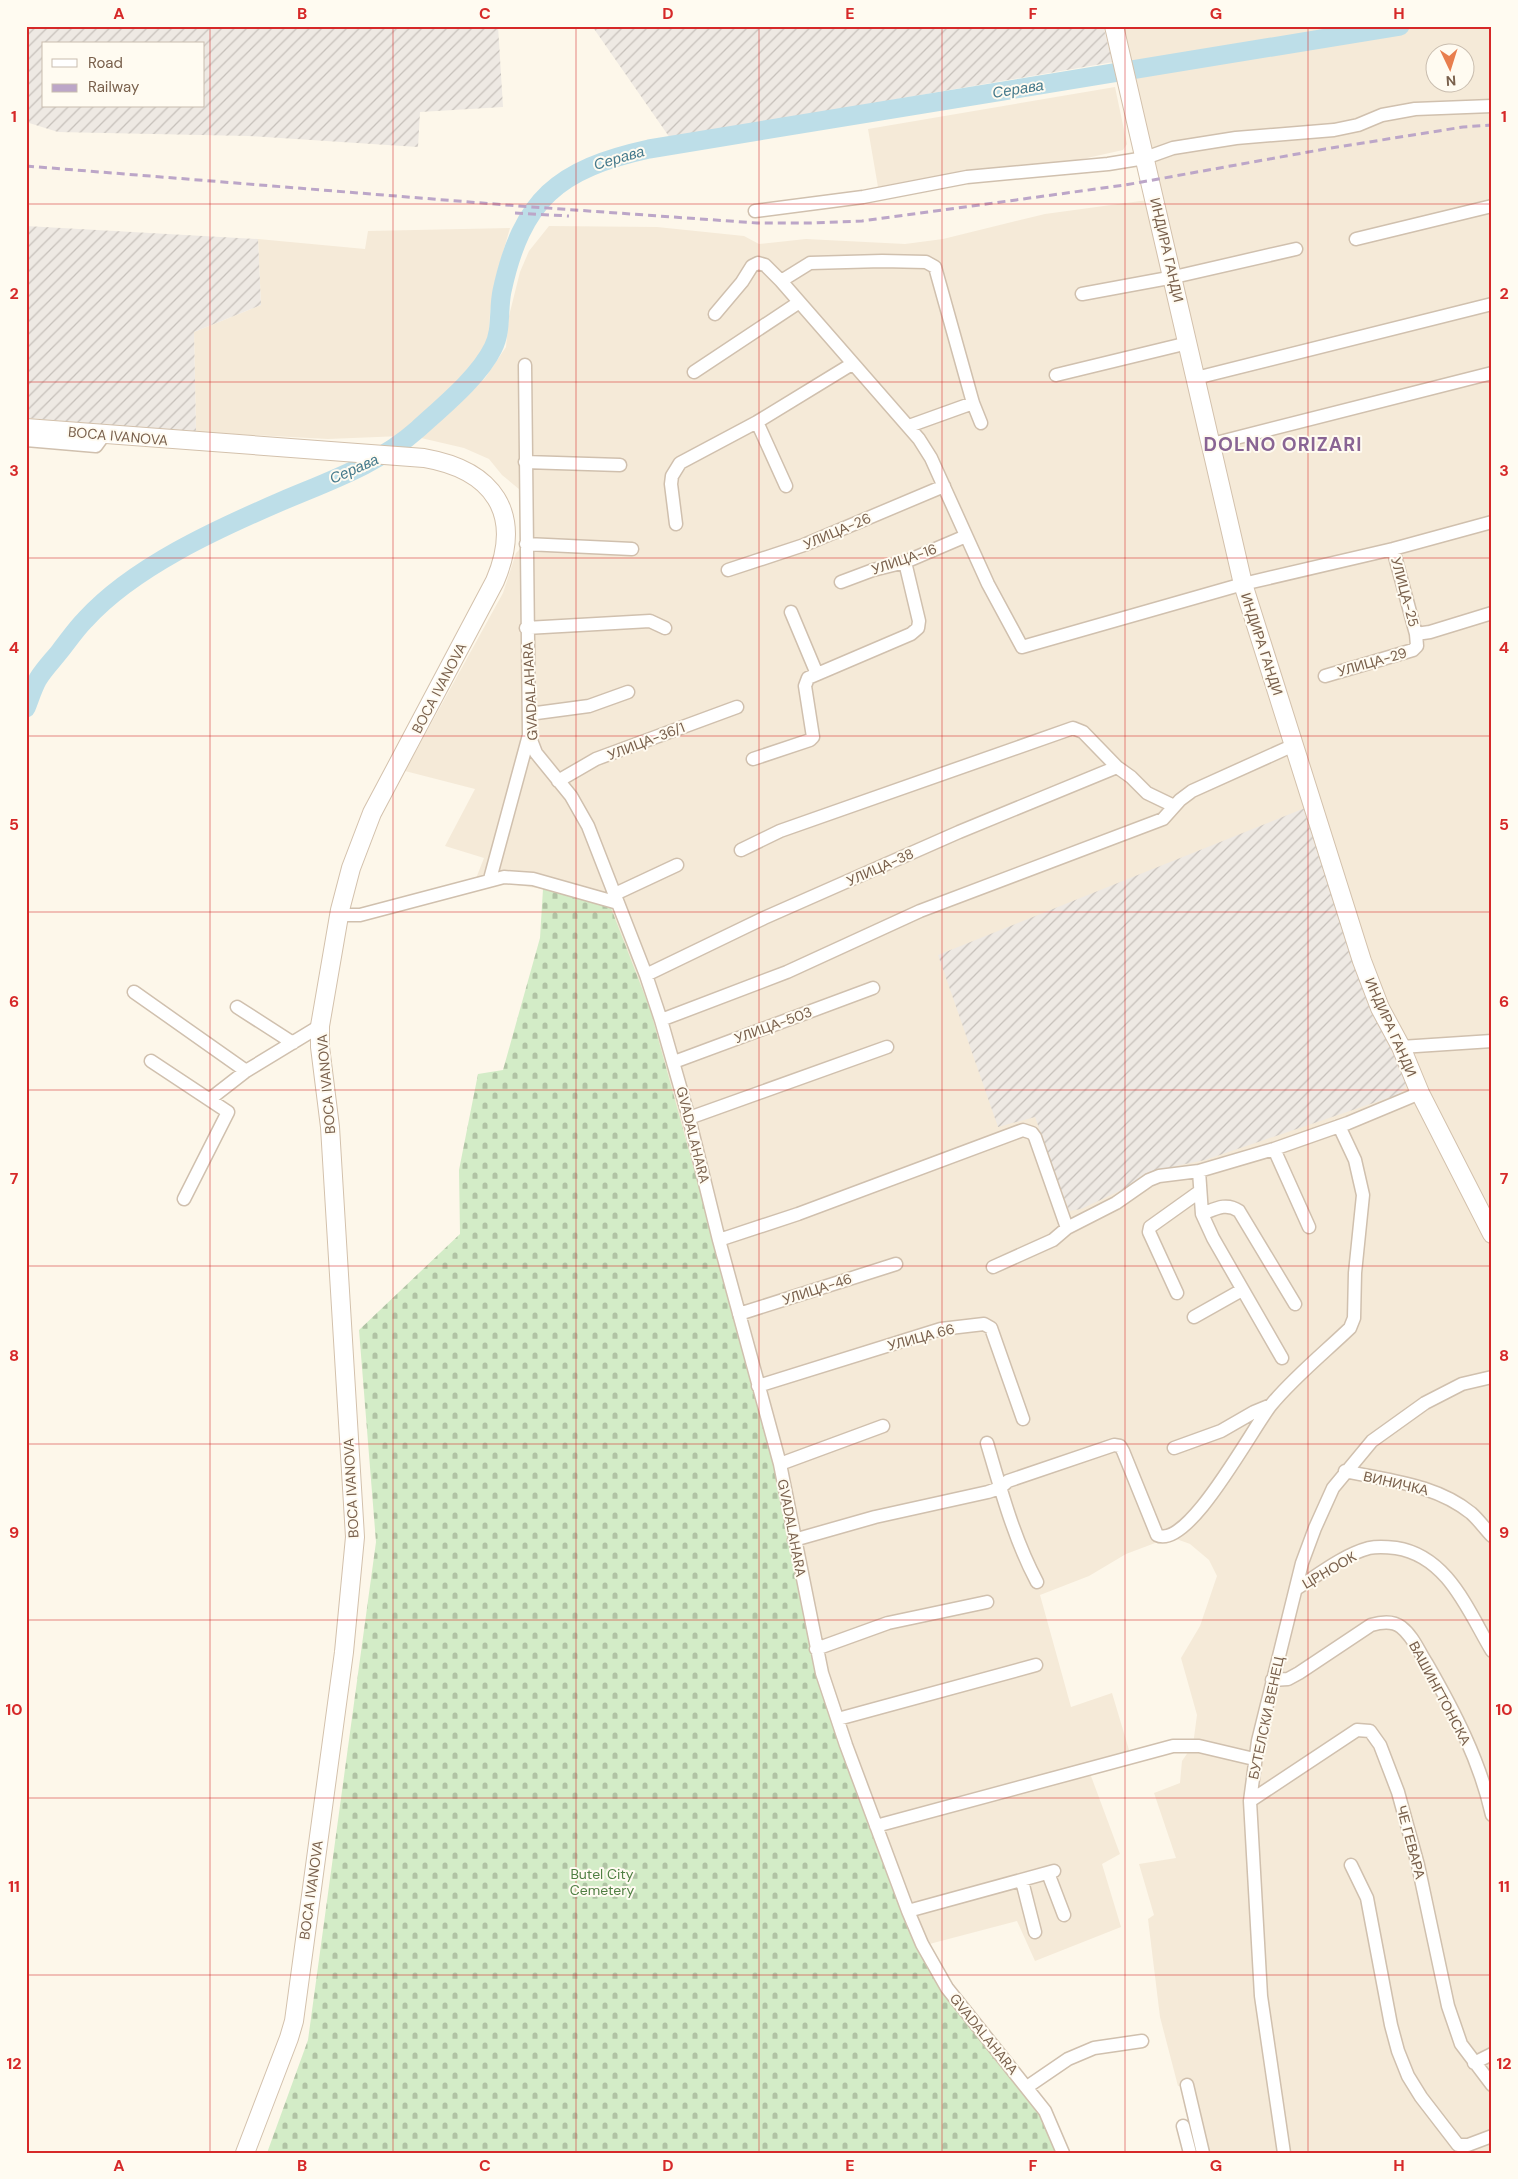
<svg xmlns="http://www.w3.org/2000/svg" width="1518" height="2179" viewBox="0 0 1518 2179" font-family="'DM Sans',sans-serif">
<defs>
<pattern id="industrial-furrows" width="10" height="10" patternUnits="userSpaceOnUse" patternTransform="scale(1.25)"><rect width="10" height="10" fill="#eee9e3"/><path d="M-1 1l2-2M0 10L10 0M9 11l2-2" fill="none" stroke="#c6c0ba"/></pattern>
<pattern id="cemetery-stones" width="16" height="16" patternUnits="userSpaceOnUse" patternTransform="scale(1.25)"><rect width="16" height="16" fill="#d3ecc7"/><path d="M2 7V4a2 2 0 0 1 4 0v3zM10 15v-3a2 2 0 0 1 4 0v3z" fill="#b0c3a4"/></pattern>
</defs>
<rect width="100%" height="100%" fill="#fdf7ea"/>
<path fill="#f5ead8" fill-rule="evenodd" d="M1114,26h378v2127h-288l-13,-69 -13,2 -18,-69 -12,-98 6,-4 -15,-51 37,-6 -22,-65 26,-10 2,-22 11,-16 4,-30 -16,-57 19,-32 17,-50 -8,-16 -19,-16 -19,-7 -45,17 -37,22 -49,19 31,112 41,-14 20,67 -44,8 32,86 -18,10 19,63 -86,34 -18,-40 -99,26 -46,-112 -54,-153 -12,-64 -195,-710 -68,-19 -46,-7 -24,4 11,-28 -39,-12 30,-57 -70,-18 98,-178 13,-40 15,-15v-39l-29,-24 -13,-16 -25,-11 -43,-10 64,-60 21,-31 3,-31 11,-44 9,-21 20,-25 108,1 87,9 15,8 47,-5 99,5 38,-5 102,-25 110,-15zM1436,52h30v30h-30z
M1115,87l12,57 -4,6 -63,14 -90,7 -92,16 -10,-58z
M510,228l-12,42 -8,42 -1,30 -9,22 -25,25 -53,47 -74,3 -132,-7 -2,-100 67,-27 -3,-66 107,10 3,-18z"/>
<path fill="url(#industrial-furrows)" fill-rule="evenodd" d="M26,26h472l5,81 -83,5 -2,35 -169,-11 -191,-4 -32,-10zM44,44h160v62h-160z
M592,26h511l10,36 -443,76z
M26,226l232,13 3,66 -67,27 2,100 -170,-14z
M1310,806l100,275 -10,13 -195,66 -34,7 -90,42 -12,2 -34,-94 -37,10 -60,-172z"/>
<path fill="url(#cemetery-stones)" d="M543,889l68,19 39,101 132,480 36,193 54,153 46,112 124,166 17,40h-792l41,-113 68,-498 -17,-212 101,-96 -1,-64 19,-96 25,-4 37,-132z"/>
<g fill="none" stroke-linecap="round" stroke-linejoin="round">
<path stroke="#bddee8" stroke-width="19" d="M26,708c4,-10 7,-20 12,-29 6,-10 15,-19 22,-28 8,-10 16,-22 25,-31 48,-53 132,-91 197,-119 47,-20 97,-37 136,-72 24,-22 61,-52 75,-81 9,-17 5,-38 9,-57 20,-92 56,-122 147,-142l751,-123"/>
<g stroke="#d0c0ae" stroke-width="15">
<path id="street" d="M755,211l108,-14 104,-20 141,-13 37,-6 28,-10 63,-10 98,-8 24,-5 24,-10 33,-6 77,-3
M1356,239l136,-33
M781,281l29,-18 72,-2 44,1 9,5 38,136 8,20
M1082,294l92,-17 122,-28
M715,314l27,-32 10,-16 6,-3 7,2 16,16 138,158 12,19 57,126 34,63 221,-63 150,-35 99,-27
M525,365l4,370 7,18 35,43 17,30 58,149 15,45 28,98 30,122 61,224 42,209 24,72 62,166 14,33 25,44 98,123 18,42
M694,372l104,-69
M1056,375l132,-32
M1196,378l296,-74
M757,422l29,64
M909,426l64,-23
M26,440l70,6 8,-11
M1212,444l280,-71
M525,462l95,3
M676,524l-5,-40 1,-8 8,-13 77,-41 95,-58
M526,544l106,5
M1393,549l23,85
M728,570l76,-25 140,-59
M841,582l32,-12 32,-8 61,-26
M791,612l26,62
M526,628l124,-7 15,7
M1325,676l88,-26 4,-4 -1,-12 14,-2 62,-19
M529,714l60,-8 39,-14
M753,759l57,-19 3,-3 -8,-51 3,-8 103,-44 7,-6 1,-7 -14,-59
M558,781l38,-22 141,-52
M741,850l39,-19 293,-103 10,4 34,35 14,10 16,16 27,13
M490,879l39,-144
M615,894l62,-29
M339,915h21l144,-38 29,2 85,24
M646,975l118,-57 195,-86 158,-65
M134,992l112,79
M237,1007l56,36
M661,1020l126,-48 133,-61 243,-92 17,-19 12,-9 102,-46
M1401,1047l91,-6
M151,1061l77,51 -44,87
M674,1062l199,-74
M210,1099l36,-28 74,-45
M689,1118l198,-71
M1274,1149l35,78
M1199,1171l3,43 11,24 69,120
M1202,1214c13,-5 24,-12 37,-3l56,93
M719,1240l79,-26 225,-84 9,3 3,4 32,91
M993,1267l60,-27 14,-12 49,-25 33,-23 10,-4 40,-5 75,-22 74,-26 72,-30
M1177,1293l-28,-61 1,-5 49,-35
M739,1314l157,-50
M1194,1317l48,-27
M758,1386l183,-57 43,-5 7,4 32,91
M987,1443c14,47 27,96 50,139
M1174,1448l47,-17 33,-19 17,-7
M780,1464l103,-38
M1345,1471c44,10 90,13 126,42 8,7 14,16 21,23
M794,1540l81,-23 113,-25 12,-4 8,-7 106,-36 6,1 3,5 34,84c31,16 96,-108 114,-130 22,-27 54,-53 79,-77l4,-10 1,-45 8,-78 -8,-35 -16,-34
M1296,1589c22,-14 47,-34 73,-41 9,-2 19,-1 27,0 52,8 72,63 96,103
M816,1649l72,-26 99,-21
M1272,1680l16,-1 11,-6 72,-48c10,-3 21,-5 30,2 12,9 18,25 26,37 27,47 53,97 65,151
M838,1719l198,-54
M1250,1801l107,-71 13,1 10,14 18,47 20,73 30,141 13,38 31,41
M876,1826l297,-80h26l55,13
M1351,1865l16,33 24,127 7,26 10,25 13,21 37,48h10l24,-9
M1048,1873l16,42
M1022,1881l13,51
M908,1911l146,-40
M1474,2063l18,-9
M1187,2085l16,68
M1027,2087l41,-28 26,-11 48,-7
M1183,2126l7,27
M1284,2153l-23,-157 -11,-195 8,-60 44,-178 13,-35 18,-40 39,-47 53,-38 37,-19 30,-7"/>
</g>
<g stroke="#d3c1ac" stroke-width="20">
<path id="secondary" d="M1114,26l129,558 119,377 18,47 21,39 19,46 72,141
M26,428l398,30c69,12 100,55 71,123l-123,232 -21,55 -11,42 -20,116v21l10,80 25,410 -11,115 -50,369 -5,17 -44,115"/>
</g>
<use href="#street" stroke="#fff" stroke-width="12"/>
<use href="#secondary" stroke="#fff" stroke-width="18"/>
<path stroke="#bca6c8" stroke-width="3" stroke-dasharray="8 5" stroke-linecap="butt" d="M26,166l493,40 238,17h52l53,-2 263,-36 200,-36 138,-22 29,-2
M515,213l54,3"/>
</g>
<path fill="none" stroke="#d62828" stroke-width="1" stroke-opacity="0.55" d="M210,26v2127M393,26v2127M576,26v2127M759,26v2127M942,26v2127M1125,26v2127M1308,26v2127M26,204h1466M26,382h1466M26,558h1466M26,736h1466M26,912h1466M26,1090h1466M26,1266h1466M26,1444h1466M26,1620h1466M26,1798h1466M26,1975h1466"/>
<g text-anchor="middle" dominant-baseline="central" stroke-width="4" stroke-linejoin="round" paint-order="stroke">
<g font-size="14" fill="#79604c" stroke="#fffbf1">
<text transform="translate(1167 250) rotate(77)">ИНДИРА ГАНДИ</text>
<text transform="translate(118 436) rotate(5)">BOCA IVANOVA</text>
<text transform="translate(837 531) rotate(-23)">УЛИЦА-26</text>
<text transform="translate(904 559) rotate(-19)">УЛИЦА-16</text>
<text transform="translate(1405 592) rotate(75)">УЛИЦА-25</text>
<text transform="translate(1262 644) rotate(72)">ИНДИРА ГАНДИ</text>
<text transform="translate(1372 662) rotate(-16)">УЛИЦА-29</text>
<text transform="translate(439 688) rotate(-62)">BOCA IVANOVA</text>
<text transform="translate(530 691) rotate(-93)">GVADALAHARA</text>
<text transform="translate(646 741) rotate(-21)">УЛИЦА-36/1</text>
<text transform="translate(880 867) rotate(-24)">УЛИЦА-38</text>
<text transform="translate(773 1025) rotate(-20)">УЛИЦА-503</text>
<text transform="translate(1391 1027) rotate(66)">ИНДИРА ГАНДИ</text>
<text transform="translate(326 1084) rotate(-95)">BOCA IVANOVA</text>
<text transform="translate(693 1135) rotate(76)">GVADALAHARA</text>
<text transform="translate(817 1289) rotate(-18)">УЛИЦА-46</text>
<text transform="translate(921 1337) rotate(-15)">УЛИЦА 66</text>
<text transform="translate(1396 1483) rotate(13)">ВИНИЧКА</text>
<text transform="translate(351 1488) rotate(-93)">BOCA IVANOVA</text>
<text transform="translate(792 1528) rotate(79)">GVADALAHARA</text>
<text transform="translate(1329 1570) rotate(-30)">ЦРНООК</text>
<text transform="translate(1440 1693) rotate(62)">ВАШИНГТОНСКА</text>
<text transform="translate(1266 1718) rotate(-78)">БУТЕЛСКИ ВЕНЕЦ</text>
<text transform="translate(1411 1842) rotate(75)">ЧЕ ГЕВАРА</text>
<text transform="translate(311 1890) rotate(-82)">BOCA IVANOVA</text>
<text transform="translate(984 2034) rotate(51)">GVADALAHARA</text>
</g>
<g font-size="14" fill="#507f43" stroke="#fffbf1">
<text x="602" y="1874">Butel City<tspan x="602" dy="16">Cemetery</tspan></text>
</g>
<g font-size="15" font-style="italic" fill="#457a8c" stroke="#fffbf1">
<text transform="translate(1018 89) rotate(-9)">Серава</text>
<text transform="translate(619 158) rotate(-16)">Серава</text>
<text transform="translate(354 469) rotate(-24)">Серава</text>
</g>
<g font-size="19" font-weight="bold" letter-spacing="1" fill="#896494" stroke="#fffbf1">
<text x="1283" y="444">DOLNO ORIZARI</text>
</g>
</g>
<rect width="1518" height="2179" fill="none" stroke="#fffbf1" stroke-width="55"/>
<rect x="42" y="42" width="162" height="65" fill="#fffbf1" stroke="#c9bdaf"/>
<rect x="52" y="59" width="25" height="8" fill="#ffffff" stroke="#c9bdaf"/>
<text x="88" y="68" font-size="15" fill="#79604c">Road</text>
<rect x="52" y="84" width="25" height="8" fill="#bca6c8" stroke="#c9bdaf"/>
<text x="88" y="92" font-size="15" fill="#79604c">Railway</text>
<g transform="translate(1450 68) rotate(176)"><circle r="24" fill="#fffbf1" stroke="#c9bdaf"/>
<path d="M0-4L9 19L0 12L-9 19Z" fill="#e87e4e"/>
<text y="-8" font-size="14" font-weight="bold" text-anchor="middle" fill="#79604c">N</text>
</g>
<rect x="28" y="28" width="1462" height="2124" fill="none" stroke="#d62828" stroke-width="2"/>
<g font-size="16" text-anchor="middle" font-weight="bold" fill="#d62828">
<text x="119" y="19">A</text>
<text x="302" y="19">B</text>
<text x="485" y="19">C</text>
<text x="668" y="19">D</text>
<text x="850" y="19">E</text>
<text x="1033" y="19">F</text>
<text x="1216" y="19">G</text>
<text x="1399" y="19">H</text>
<text x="14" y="122">1</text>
<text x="1504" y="122">1</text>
<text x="14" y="299">2</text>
<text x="1504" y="299">2</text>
<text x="14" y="476">3</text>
<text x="1504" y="476">3</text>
<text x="14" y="653">4</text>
<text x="1504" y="653">4</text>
<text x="14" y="830">5</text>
<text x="1504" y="830">5</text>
<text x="14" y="1007">6</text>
<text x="1504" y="1007">6</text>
<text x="14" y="1184">7</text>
<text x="1504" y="1184">7</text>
<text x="14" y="1361">8</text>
<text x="1504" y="1361">8</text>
<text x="14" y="1538">9</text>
<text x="1504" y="1538">9</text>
<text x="14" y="1715">10</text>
<text x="1504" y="1715">10</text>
<text x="14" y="1892">11</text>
<text x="1504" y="1892">11</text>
<text x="14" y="2069">12</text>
<text x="1504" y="2069">12</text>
<text x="119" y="2171">A</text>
<text x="302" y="2171">B</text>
<text x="485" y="2171">C</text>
<text x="668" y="2171">D</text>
<text x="850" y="2171">E</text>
<text x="1033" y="2171">F</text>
<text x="1216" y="2171">G</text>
<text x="1399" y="2171">H</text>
</g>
</svg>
